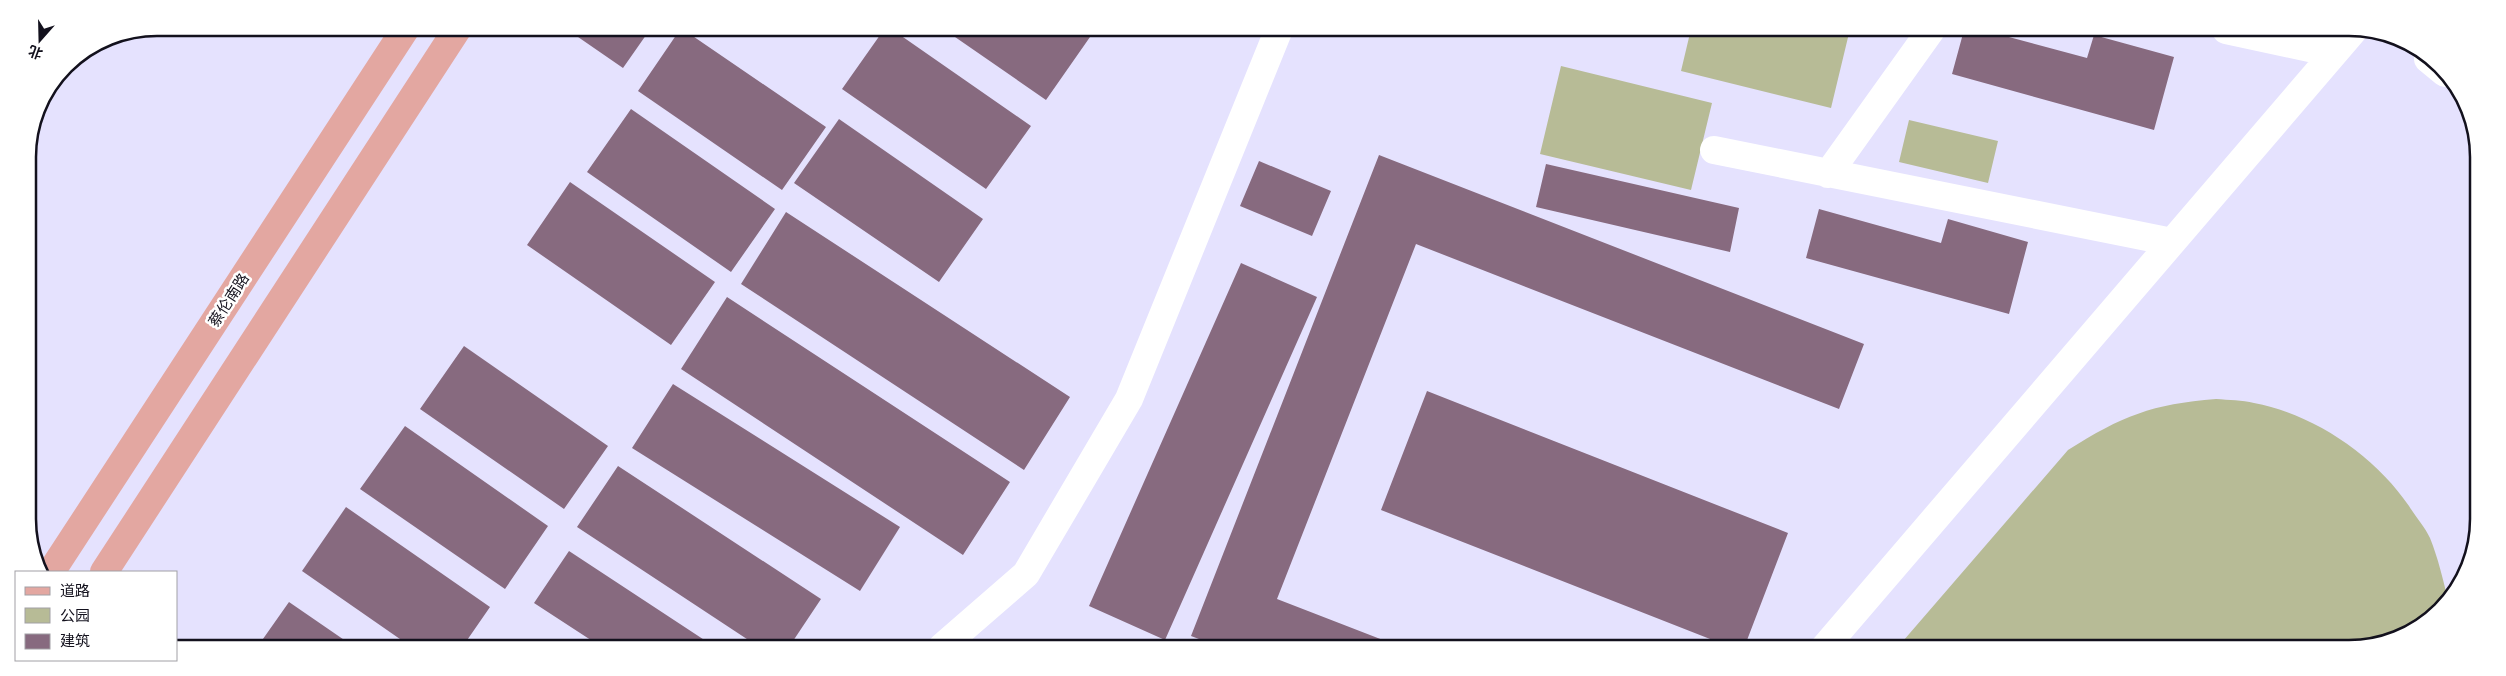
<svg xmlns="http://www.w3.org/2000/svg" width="2506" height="676" viewBox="0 0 2506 676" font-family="Signika,'Noto Sans SC',sans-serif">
<rect width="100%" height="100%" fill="#e5e2fe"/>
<path fill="#b7bb96" d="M1691,29h159l-19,79 -150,-37z
M1561,66l151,37 -21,87 -151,-36z
M1909,120l89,21 -10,42 -89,-21z
M2216,399c13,1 26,1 38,4 60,11 121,53 155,103 6,10 16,21 21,32 8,20 13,41 18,62 -27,33 -52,39 -91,48h-460l171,-198c54,-34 84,-46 148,-51z"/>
<path fill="#876a7f" d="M565,28h86l-28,40z
M681,28l145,99 -44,63 -144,-99z
M885,28h5l141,98 -45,63 -144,-100z
M942,28l136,1 12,8 -44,63z
M1964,30h19l104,28 7,-23 80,22 -20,73 -202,-56z
M631,109l144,100 -44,63 -144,-100z
M839,119l144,100 -44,63 -145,-99z
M1379,155l485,189 -25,65 -423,-165 -139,355 124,48h-181l-29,-11z
M1259,161l72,30 -19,45 -72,-30z
M1546,164l193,44 -9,44 -194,-45z
M570,182l145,100 -44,63 -144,-100z
M1819,209l122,34 7,-24 80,23 -19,72 -203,-56z
M786,212l284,185 -46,73 -283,-186z
M1241,263l76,34 -152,343 -76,-34z
M727,297l283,185 -47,73 -282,-186z
M464,346l144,100 -44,63 -144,-100z
M673,384l227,143 -40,64 -228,-143z
M1427,391l361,142 -44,115h-11l-352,-138z
M405,426l143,100 -43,63 -145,-100z
M618,466l203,133 -32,48h-30l-182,-120z
M346,507l144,100 -27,39h-53l-108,-75z
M569,551l146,96 -115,-1 -66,-43z
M289,602l64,44h-95z"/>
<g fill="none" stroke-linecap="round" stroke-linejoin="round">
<path stroke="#fff" stroke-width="28" d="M2226,30l107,23 7,-14
M2428,59l17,14
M1714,150l458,92
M1828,174l103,-144
M942,647l84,-73 103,-175 150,-370
M1824,648l530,-618"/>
<path stroke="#e3a7a1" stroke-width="28" d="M51,572l355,-544
M104,572l354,-544"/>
</g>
<g text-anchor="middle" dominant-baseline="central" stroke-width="5" stroke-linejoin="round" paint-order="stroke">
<g font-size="15" fill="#13111d" stroke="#fff">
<text transform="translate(229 300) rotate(-57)">蔡伦南路</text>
</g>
</g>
<path d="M0 0H2506V676H0ZM157 36H2349A121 121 0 0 1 2470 157V519A121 121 0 0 1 2349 640H157A121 121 0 0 1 36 519V157A121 121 0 0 1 157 36Z" fill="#fff" fill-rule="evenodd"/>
<path fill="none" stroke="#13111d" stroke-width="2.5" d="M157 36H2349A121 121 0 0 1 2470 157V519A121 121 0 0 1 2349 640H157A121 121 0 0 1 36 519V157A121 121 0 0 1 157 36Z"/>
<rect x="15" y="571" width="162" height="90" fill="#ffffff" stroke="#a1a0a5"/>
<rect x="25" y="587" width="25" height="8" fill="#e3a7a1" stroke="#a1a0a5"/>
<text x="60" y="596" font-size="15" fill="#13111d">道路</text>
<rect x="25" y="608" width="25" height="15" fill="#b7bb96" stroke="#a1a0a5"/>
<text x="60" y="621" font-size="15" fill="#13111d">公园</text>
<rect x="25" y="634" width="25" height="15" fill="#876a7f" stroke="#a1a0a5"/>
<text x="60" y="646" font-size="15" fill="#13111d">建筑</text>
<g transform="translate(40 40) rotate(200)" stroke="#ffffff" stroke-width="4" paint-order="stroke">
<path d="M0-4L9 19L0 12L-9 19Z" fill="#13111d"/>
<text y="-8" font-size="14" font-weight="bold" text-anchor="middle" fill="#13111d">北</text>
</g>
</svg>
